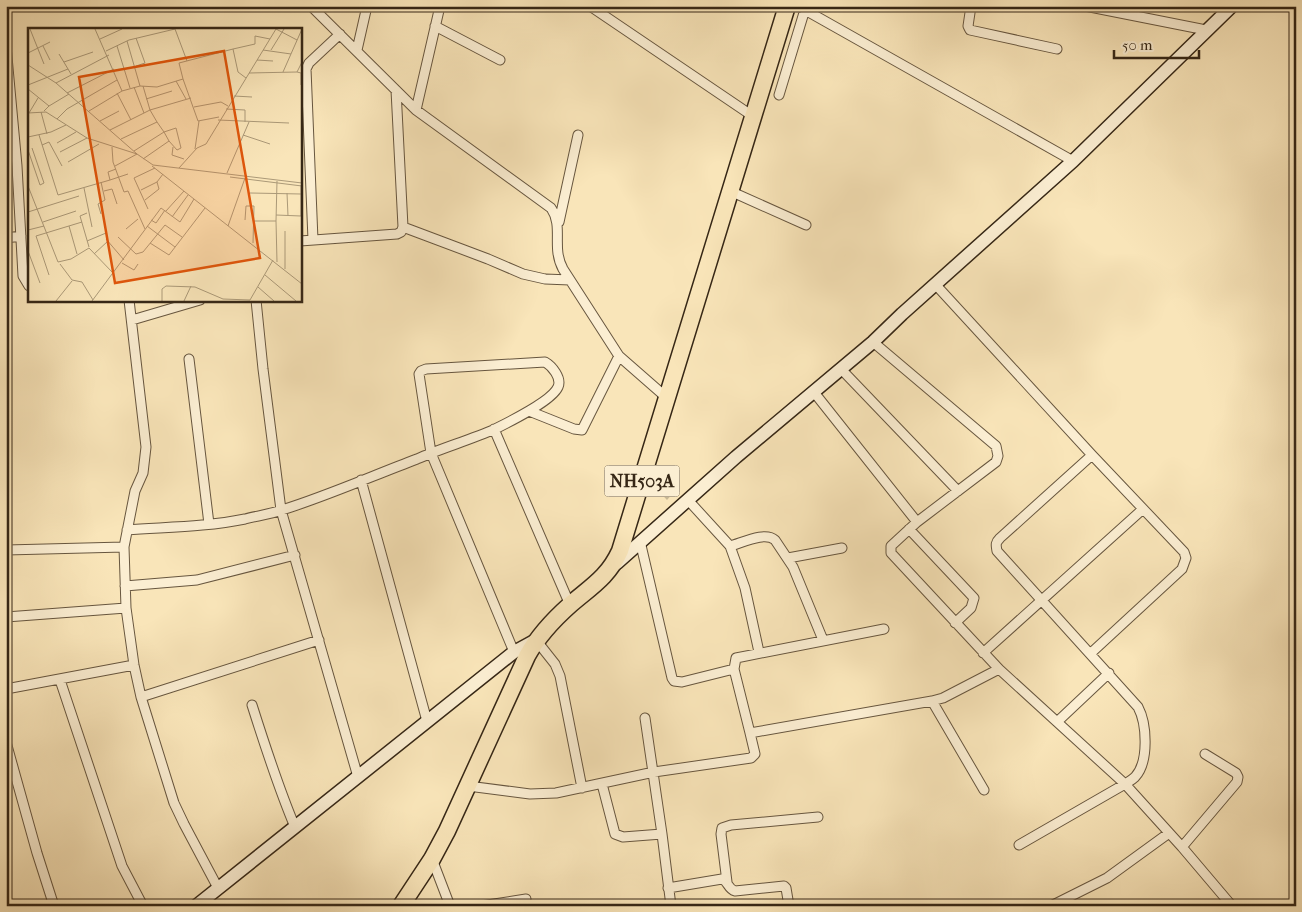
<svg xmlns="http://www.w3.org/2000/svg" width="1302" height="912" viewBox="0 0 1302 912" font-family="'IM FELL French Canon',serif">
<rect width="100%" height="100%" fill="#f9e5b9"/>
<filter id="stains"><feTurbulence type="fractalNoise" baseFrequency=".004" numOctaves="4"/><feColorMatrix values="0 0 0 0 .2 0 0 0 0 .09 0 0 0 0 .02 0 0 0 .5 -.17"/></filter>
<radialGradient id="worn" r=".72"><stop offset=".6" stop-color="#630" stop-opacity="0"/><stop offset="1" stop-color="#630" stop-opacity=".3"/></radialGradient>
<path fill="#0003" d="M658,476l16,16 -7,8 -16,-17z"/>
<path fill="#9b8a6b" stroke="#362716" d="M658,475l14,13 -9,9 -14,-14z"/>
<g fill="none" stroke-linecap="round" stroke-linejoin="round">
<g stroke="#67563f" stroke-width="11">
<path id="street" d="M311,6l105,104 135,98c13,19 0,39 12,61l56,87 48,42
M590,6l164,111
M798,6l275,155
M971,6l-3,20 2,4 87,19
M1085,6l121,24
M435,26l65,34
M6,46l11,120 6,110 6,10
M357,50l10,-44
M779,95l27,-89
M416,110l24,-104
M730,191l76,34
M559,222l19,-87
M403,227l85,32 35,15 22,5 25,1
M6,238l15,-2
M313,240l-7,-171 3,-6 31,-29
M300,241l97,-7 4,-2 2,-5 -7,-137
M935,284l157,171 92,97 2,6 -4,11 -91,84
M129,300l17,147 -3,26 -8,18 -11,56 2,61 8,57 7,32 33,106 10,21 34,64
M256,300l7,69 18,141 77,267
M132,320l68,-20
M873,342l123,104 2,10 -2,6 -79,60 -26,24v7l108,116 126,115 57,63 50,59
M189,359l20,165
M841,369l117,122
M813,391l104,131
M529,411l45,18 8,1 37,-74
M494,429l76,176
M361,480l66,241
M688,500l42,46c12,-3 35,-15 45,-6l18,27 30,73
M909,529l65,69 -3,10 -16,15
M127,530c39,-3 79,-3 118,-11 12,-3 25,-5 37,-9 45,-14 90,-34 135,-51 25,-11 53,-19 78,-30 14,-7 57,-28 63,-42 4,-9 -6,-21 -13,-25l-119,7 -5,2 -2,3 12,79 83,199
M640,541l32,137 2,3 8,1 52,-13
M730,546l15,42 14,64
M6,550l118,-3
M788,558l54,-10
M125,586l72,-6 98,-25
M6,617l120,-9
M536,640l19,24 5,12 22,112
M983,653l160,-144
M60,680l62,186 21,40
M6,689l128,-24
M141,697l178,-57
M932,701l52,89
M252,705c13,41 26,82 43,122
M645,718l17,116
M1057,722l52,-49
M750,733l-16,-64 2,-11 148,-29
M6,742l31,111 17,53
M602,784l13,50 8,3 39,-3 9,72
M468,786l62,8 26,-1 98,-21 97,-14 4,-4 -5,-21 182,-32 11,-3 56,-29
M1019,845l106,-61c3,-2 7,-4 10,-7 14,-15 12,-53 3,-70l-141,-156c-1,-6 -2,-8 3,-13l92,-83
M1182,847l55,-65 1,-5 -2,-4 -31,-19
M432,859l18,47
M727,882l-6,-48 1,-6 9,-3 87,-8
M668,888l54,-9c6,2 6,10 13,12l49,-5 2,2 3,18
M481,906l45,-7
M1051,906l56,-28 62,-45"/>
</g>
<g stroke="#362716" stroke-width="15">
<path id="secondary" d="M617,563l119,-106 137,-115 29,-28 171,-153 159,-155
M196,906l318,-254 22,-12"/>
</g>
<g stroke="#362716" stroke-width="19">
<path id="highway" d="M401,906l31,-47 15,-28 80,-175c11,-20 27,-37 44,-52 21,-18 37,-27 49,-53l167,-545"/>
</g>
<use href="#street" stroke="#fbeed2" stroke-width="9"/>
<use href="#secondary" stroke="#fbeed2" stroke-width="12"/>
<use href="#highway" stroke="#f9e5b9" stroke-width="16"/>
</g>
<g text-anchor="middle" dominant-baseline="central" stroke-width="4" stroke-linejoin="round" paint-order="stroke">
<rect fill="#fbeed2" stroke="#71634e" stroke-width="1" x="604.5" y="465.5" width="75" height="31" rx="4"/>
<g font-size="18" font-weight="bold" fill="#362716">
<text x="642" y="481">NH503A</text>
</g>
</g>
<g transform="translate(28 28)">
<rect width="274" height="274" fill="#f9e5b9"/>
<path fill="none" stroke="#ab9978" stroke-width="1" d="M2,1l14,35M67,1l27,62M147,1l12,32M248,1l21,11M108,10l9,25 -9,3M72,11l22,-10M99,13l13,45M15,18l7,14M89,18l13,42M235,22l28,4M243,22l13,-21M78,23l23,-11 46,-11M0,25l22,-11M31,26l12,20M229,32l16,1M36,34l29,-10M0,37l28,18 81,71M255,44l19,-43M269,44l4,1v12M221,45l48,-1 5,-10M218,50l-8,-6 -5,-23 22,-5v-8l15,3M155,51l-4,-16 54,-14M148,53l10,18M28,55l53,-28M0,57l40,-16M106,59l10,26M0,61l21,17 -5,5M39,65l47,-24M89,65l14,27M206,68l18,1M118,71l26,-8M21,78l20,-12M166,79l27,-5 7,4M198,81l19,1v12M61,83l33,-20 18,-5 17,1 26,-8 15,42 21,-4M13,84l6,22M0,85l18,-1 41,26 50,16 16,11 149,18M1,85l9,-15M29,91l10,-10 50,-29M190,92l71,3M72,93l19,-10M82,102l40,-20 41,-12M11,107l19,60 52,-15 -2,-8 8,-3M215,107l27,9M0,109l23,-5 15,-7M93,111l36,-17M29,115l19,-11M14,117l7,-3 13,24M84,119l1,15 11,30 4,-1 17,38M145,119l-1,8 12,4M167,121l4,-28M0,122l12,35 4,-2 -12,-35M106,123l30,-19 12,-4 5,20 -4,2 -8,-9 -5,-9 -7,-10 -7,-12 -7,-24M32,124l27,-14M115,131l26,-18M40,134l31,-18M87,138l22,-12M124,138l150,118M151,140l18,-20 9,-4 70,-115M199,145l22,-51M202,149l72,9M82,152l18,-6M0,158l30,76 13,-3 18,-11 24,25M56,160l8,39M113,162l16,-8M76,163l8,-2 5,15M222,165l51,1M259,165l1,23M117,172l14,-11 -2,-7 6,-8M120,181l-14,-31 21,-10M138,183l18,-20M0,184l51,-16M59,185l-7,3 9,31M73,186l-3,-10 7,-4 -4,-18M248,187l25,1v-31M144,189l16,-22M123,192l5,3 9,-13M217,192l1,-14h8l-1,37M225,193h23l1,41M248,193l1,-40M15,194l33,-11M41,198l8,28M119,198l28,21M200,198l17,-48M98,201l12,-10M0,202l16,-4M257,203v38M90,209l18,17 7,-2 22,-27 17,12M78,211l18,21M59,213l19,-8M122,215l19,12 36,-47M0,223l12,32M66,226l14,-13M94,235l12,7 4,-6M32,236l12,16 10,2 11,18M21,247l-13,-39 46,-14M237,247l31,26M230,259l16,14M222,272l23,-40M28,273l16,-20M64,273l69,-93 19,14 14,-23M134,273v-12l4,-3 29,1 28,12 27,1M156,273l7,-15"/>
<path fill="#df560c" fill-opacity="0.15" stroke="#df560c" stroke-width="2.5" d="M196,23l36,207 -145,25 -36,-206z"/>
<rect width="274" height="274" fill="none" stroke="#362716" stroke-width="2.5"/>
</g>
<rect width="1302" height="912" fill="none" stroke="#f9e5b9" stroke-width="25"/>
<rect x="8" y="8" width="1287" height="897" fill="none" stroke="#362716" stroke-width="2.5"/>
<rect x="12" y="12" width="1277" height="887" fill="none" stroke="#362716"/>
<path d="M1114 50v8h85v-8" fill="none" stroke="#362716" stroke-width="2.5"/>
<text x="1122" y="50" font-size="15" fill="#362716" stroke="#fbeed2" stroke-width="4" paint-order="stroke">50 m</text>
<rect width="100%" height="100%" filter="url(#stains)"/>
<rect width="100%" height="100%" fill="url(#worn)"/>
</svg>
